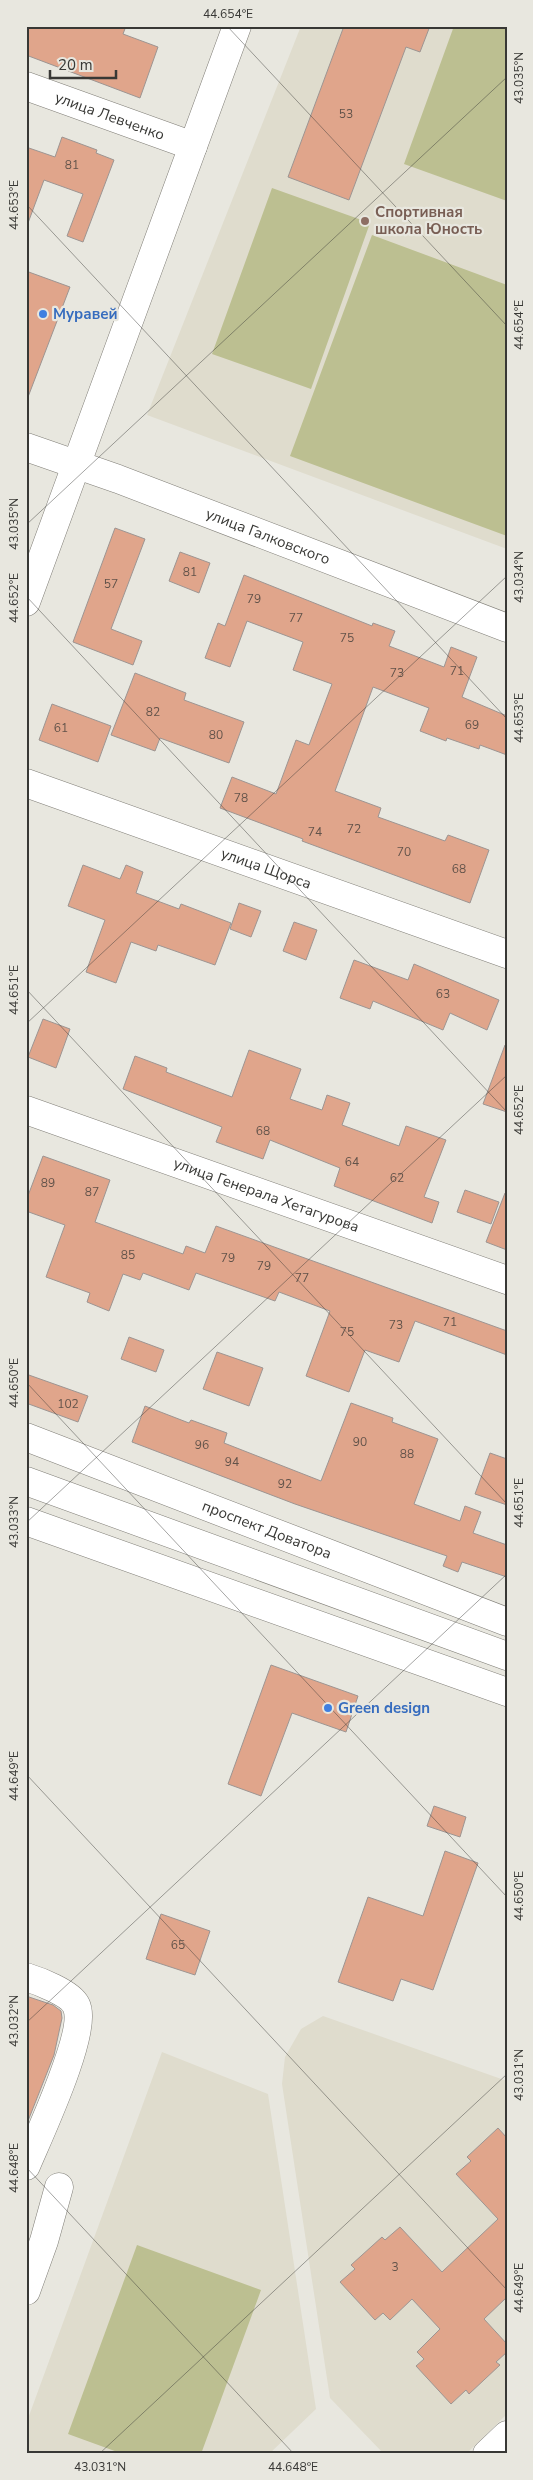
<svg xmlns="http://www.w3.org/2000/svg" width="533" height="2480" viewBox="0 0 533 2480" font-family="'Nunito Sans',sans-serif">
<rect width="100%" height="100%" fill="#e8e7df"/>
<path fill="#dfdccd" d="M301,26h206v523l-360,-134z
M323,2016l184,65v333l-41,40h-82l-54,-56 -48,-314 3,-27 16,-28z
M162,2052l106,42 48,315 -47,45h-243v-30z"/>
<path fill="#bcbf91" d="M454,26h53v175l-103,-37z
M272,188l98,35 -59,166 -99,-35z
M372,235l135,50v251l-217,-80z
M137,2245l124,45 -60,164h-78l-55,-20z"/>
<path fill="#e0a58b" stroke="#9d9592" d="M26,26h100l-3,8 35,13 -18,51 -114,-43z
M344,26h86l-10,26 -14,-5 -57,153 -61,-23z
M62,137l35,13 -1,3 18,7 -31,82 -16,-6 16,-42 -39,-14 -16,43h-2v-76l29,10z
M26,271l44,16 -42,110h-2z
M115,528l30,11 -34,90 31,12 -9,24 -60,-23z
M180,552l30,11 -11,30 -30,-12z
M244,575l128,51 1,-3 22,8 -6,15 55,21 7,-20 26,10 -15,40 45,19v39l-27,-10 -1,4 -32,-11 -1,3 -26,-10 9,-23 -56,-21 -38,104 46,17 -3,9 67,24 3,-6 41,15 -19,53 -168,-62 1,-2 -83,-31 12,-31 44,17 20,-54 13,5 23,-61 -39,-14 10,-28 -56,-21 -17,46 -25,-9 13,-35 7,3z
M135,673l51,20 -2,7 60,22 -15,41 -69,-25 -5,13 -44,-16z
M52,704l59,22 -13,36 -59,-22z
M83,865l37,14 6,-14 17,7 -7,21 43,16 2,-5 50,19 -16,42 -57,-20 -2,6 -25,-9 -15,41 -30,-11 19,-52 -37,-14z
M239,903l22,8 -10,26 -21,-8z
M294,922l23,8 -11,30 -23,-9z
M354,960l54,20 6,-16 85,36 -12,30 -37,-17 -7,17 -70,-29 -3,8 -30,-11z
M43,1019l27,10 -14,39 -28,-11z
M505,1045h2v67l-24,-8z
M249,1050l52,19 -11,30 32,11 5,-15 23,8 -8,22 57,21 7,-20 40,14 -22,57 15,5 -7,21 -98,-37 6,-18 -70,-28 -7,19 -47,-17 6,-15 -99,-38 12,-33 32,12 -1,4 66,25z
M43,1156l67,24 -15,42 88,32 3,-8 19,7 11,-27 291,105v24l-92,-34 -16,41 -34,-12 -16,42 -43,-16 24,-65 -51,-19 -4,9 -79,-28 -7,17 -46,-17 -3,7 -17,-6 -14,37 -22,-9 3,-9 -44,-16 19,-52 -39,-14v-10z
M465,1190l34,12 -8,22 -34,-12z
M505,1193h2v57l-21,-8z
M129,1337l35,13 -8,22 -35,-13z
M217,1352l46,16 -14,38 -46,-17z
M26,1374l62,22 -10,26 -52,-19z
M351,1403l42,15 -1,4 46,17 -24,65 46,17 5,-15 16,6 -8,21 34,12v32l-45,-15 -4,10 -15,-6 4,-10 -152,-52 -163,-62 13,-36 44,17 2,-3 36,13 -3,10 97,38z
M490,1453l17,6v46l-32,-11z
M271,1665l87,31 -12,36 -54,-19 -31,83 -33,-12z
M434,1806l32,11 -6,20 -33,-11z
M445,1851l33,12 -45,127 -32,-11 -8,22 -55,-19 30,-85 55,19z
M161,1914l49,17 -15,44 -49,-16z
M26,1996l27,9 8,6 1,7 -8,37 -28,71z
M498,2128l9,10v159l-23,22 23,25v8l-11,10 4,3 -31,29 -3,-4 -15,14 -35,-38 8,-7 -7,-7 23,-23 -28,-30 -22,21 -7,-7 -8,7 -35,-38 15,-13 -4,-4 31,-28 3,3 15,-13 42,45 56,-53 -42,-45 15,-13 -4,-4z"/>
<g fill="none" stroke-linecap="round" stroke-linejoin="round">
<g stroke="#817f78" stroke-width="29">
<g id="minor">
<path id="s1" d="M26,86l167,60"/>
<path id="s2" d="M26,447l92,32 389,149"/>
<path id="s3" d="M26,783l481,171"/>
<path id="s4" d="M26,1110l481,170"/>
<path id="s5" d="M26,1437l481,185"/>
<path d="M26,1977c13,4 44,16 50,28 13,25 -38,132 -50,161"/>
<path d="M26,2291l18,-50 15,-54"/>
<path d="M487,2454l20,-19"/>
</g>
</g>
<g stroke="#817f78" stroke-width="29">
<path id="major" d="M26,602l211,-576
M26,1481l481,175
M26,1521l481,171"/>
</g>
<use href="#minor" stroke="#fff" stroke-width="28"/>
<use href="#major" stroke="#fff" stroke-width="28"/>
</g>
<path fill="none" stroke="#383835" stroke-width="1" stroke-opacity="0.45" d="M227,26l280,300M26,204l481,515M26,525l481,-448M26,596l481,516M26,989l481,515M26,1024l481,-448M26,1382l481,515M26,1523l481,-448M26,1774l481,516M26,2023l481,-449M26,2167l268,287M99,2454l408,-380"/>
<circle fill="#8d6e63" stroke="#e8e7df" stroke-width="2" cx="365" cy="221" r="5"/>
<g fill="#3f7fe0" stroke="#e8e7df" stroke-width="2">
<circle cx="43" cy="314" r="5"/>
<circle cx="328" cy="1708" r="5"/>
</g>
<g text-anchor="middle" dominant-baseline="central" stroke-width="4.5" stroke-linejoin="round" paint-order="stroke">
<g font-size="12" fill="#62534a">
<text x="346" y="114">53</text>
<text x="72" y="165">81</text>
<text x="190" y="572">81</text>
<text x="111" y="584">57</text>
<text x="254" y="599">79</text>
<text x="296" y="618">77</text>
<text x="347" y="638">75</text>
<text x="457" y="671">71</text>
<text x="397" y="673">73</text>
<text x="153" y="712">82</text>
<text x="472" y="725">69</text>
<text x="61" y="728">61</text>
<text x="216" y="735">80</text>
<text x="241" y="798">78</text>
<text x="354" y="829">72</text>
<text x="315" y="832">74</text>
<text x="404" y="852">70</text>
<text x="459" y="869">68</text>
<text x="443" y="994">63</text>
<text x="263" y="1131">68</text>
<text x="352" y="1162">64</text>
<text x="397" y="1178">62</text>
<text x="48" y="1183">89</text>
<text x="92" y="1192">87</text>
<text x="128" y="1255">85</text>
<text x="228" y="1258">79</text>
<text x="264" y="1266">79</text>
<text x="302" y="1278">77</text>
<text x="450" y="1322">71</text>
<text x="396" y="1325">73</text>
<text x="347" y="1332">75</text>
<text x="68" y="1404">102</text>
<text x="360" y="1442">90</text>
<text x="202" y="1445">96</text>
<text x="407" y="1454">88</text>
<text x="232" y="1462">94</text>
<text x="285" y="1484">92</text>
<text x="178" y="1945">65</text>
<text x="395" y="2267">3</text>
</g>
<g font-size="15" fill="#383835" stroke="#e8e7df">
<text stroke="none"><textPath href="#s1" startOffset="89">улица Левченко</textPath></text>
<text stroke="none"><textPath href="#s2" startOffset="258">улица Галковского</textPath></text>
<text stroke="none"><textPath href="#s3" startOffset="255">улица Щорса</textPath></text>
<text stroke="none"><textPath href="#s4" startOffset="255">улица Генерала Хетагурова</textPath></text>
<text stroke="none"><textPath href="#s5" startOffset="258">проспект Доватора</textPath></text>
</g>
<g font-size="15" font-weight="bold" fill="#785e54" stroke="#e8e7df" text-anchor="start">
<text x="375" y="212">Спортивная<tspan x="375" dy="17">школа Юность</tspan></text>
</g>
<g font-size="15" font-weight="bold" fill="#366cbe" stroke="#e8e7df" text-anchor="start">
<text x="53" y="314">Муравей</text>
<text x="338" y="1708">Green design</text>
</g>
</g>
<rect width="533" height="2480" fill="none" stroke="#e8e7df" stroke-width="55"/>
<path d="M50 70v8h66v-8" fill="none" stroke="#383835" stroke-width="2.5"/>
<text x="58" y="70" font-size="15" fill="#383835" stroke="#e8e7df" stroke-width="4" paint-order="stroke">20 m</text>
<rect x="28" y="28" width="478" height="2424" fill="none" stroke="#383835" stroke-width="2"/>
<g font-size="12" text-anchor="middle" fill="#383835">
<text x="228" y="18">44.654°E</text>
<text transform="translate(519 78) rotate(-90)" y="4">43.035°N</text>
<text transform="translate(14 205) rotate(-90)" y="4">44.653°E</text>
<text transform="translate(519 325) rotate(-90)" y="4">44.654°E</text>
<text transform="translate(14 524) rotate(-90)" y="4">43.035°N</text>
<text transform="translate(519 577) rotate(-90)" y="4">43.034°N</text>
<text transform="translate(14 598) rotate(-90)" y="4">44.652°E</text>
<text transform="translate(519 718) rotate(-90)" y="4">44.653°E</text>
<text transform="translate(14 990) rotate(-90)" y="4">44.651°E</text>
<text transform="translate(519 1110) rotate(-90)" y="4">44.652°E</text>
<text transform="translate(14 1383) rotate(-90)" y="4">44.650°E</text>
<text transform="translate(519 1503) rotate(-90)" y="4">44.651°E</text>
<text transform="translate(14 1522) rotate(-90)" y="4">43.033°N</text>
<text transform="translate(14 1776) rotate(-90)" y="4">44.649°E</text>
<text transform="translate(519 1896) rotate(-90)" y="4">44.650°E</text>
<text transform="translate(14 2021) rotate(-90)" y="4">43.032°N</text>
<text transform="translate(519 2075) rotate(-90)" y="4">43.031°N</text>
<text transform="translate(14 2168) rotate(-90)" y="4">44.648°E</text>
<text transform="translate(519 2288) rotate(-90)" y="4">44.649°E</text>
<text x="100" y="2471">43.031°N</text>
<text x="293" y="2471">44.648°E</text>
</g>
</svg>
